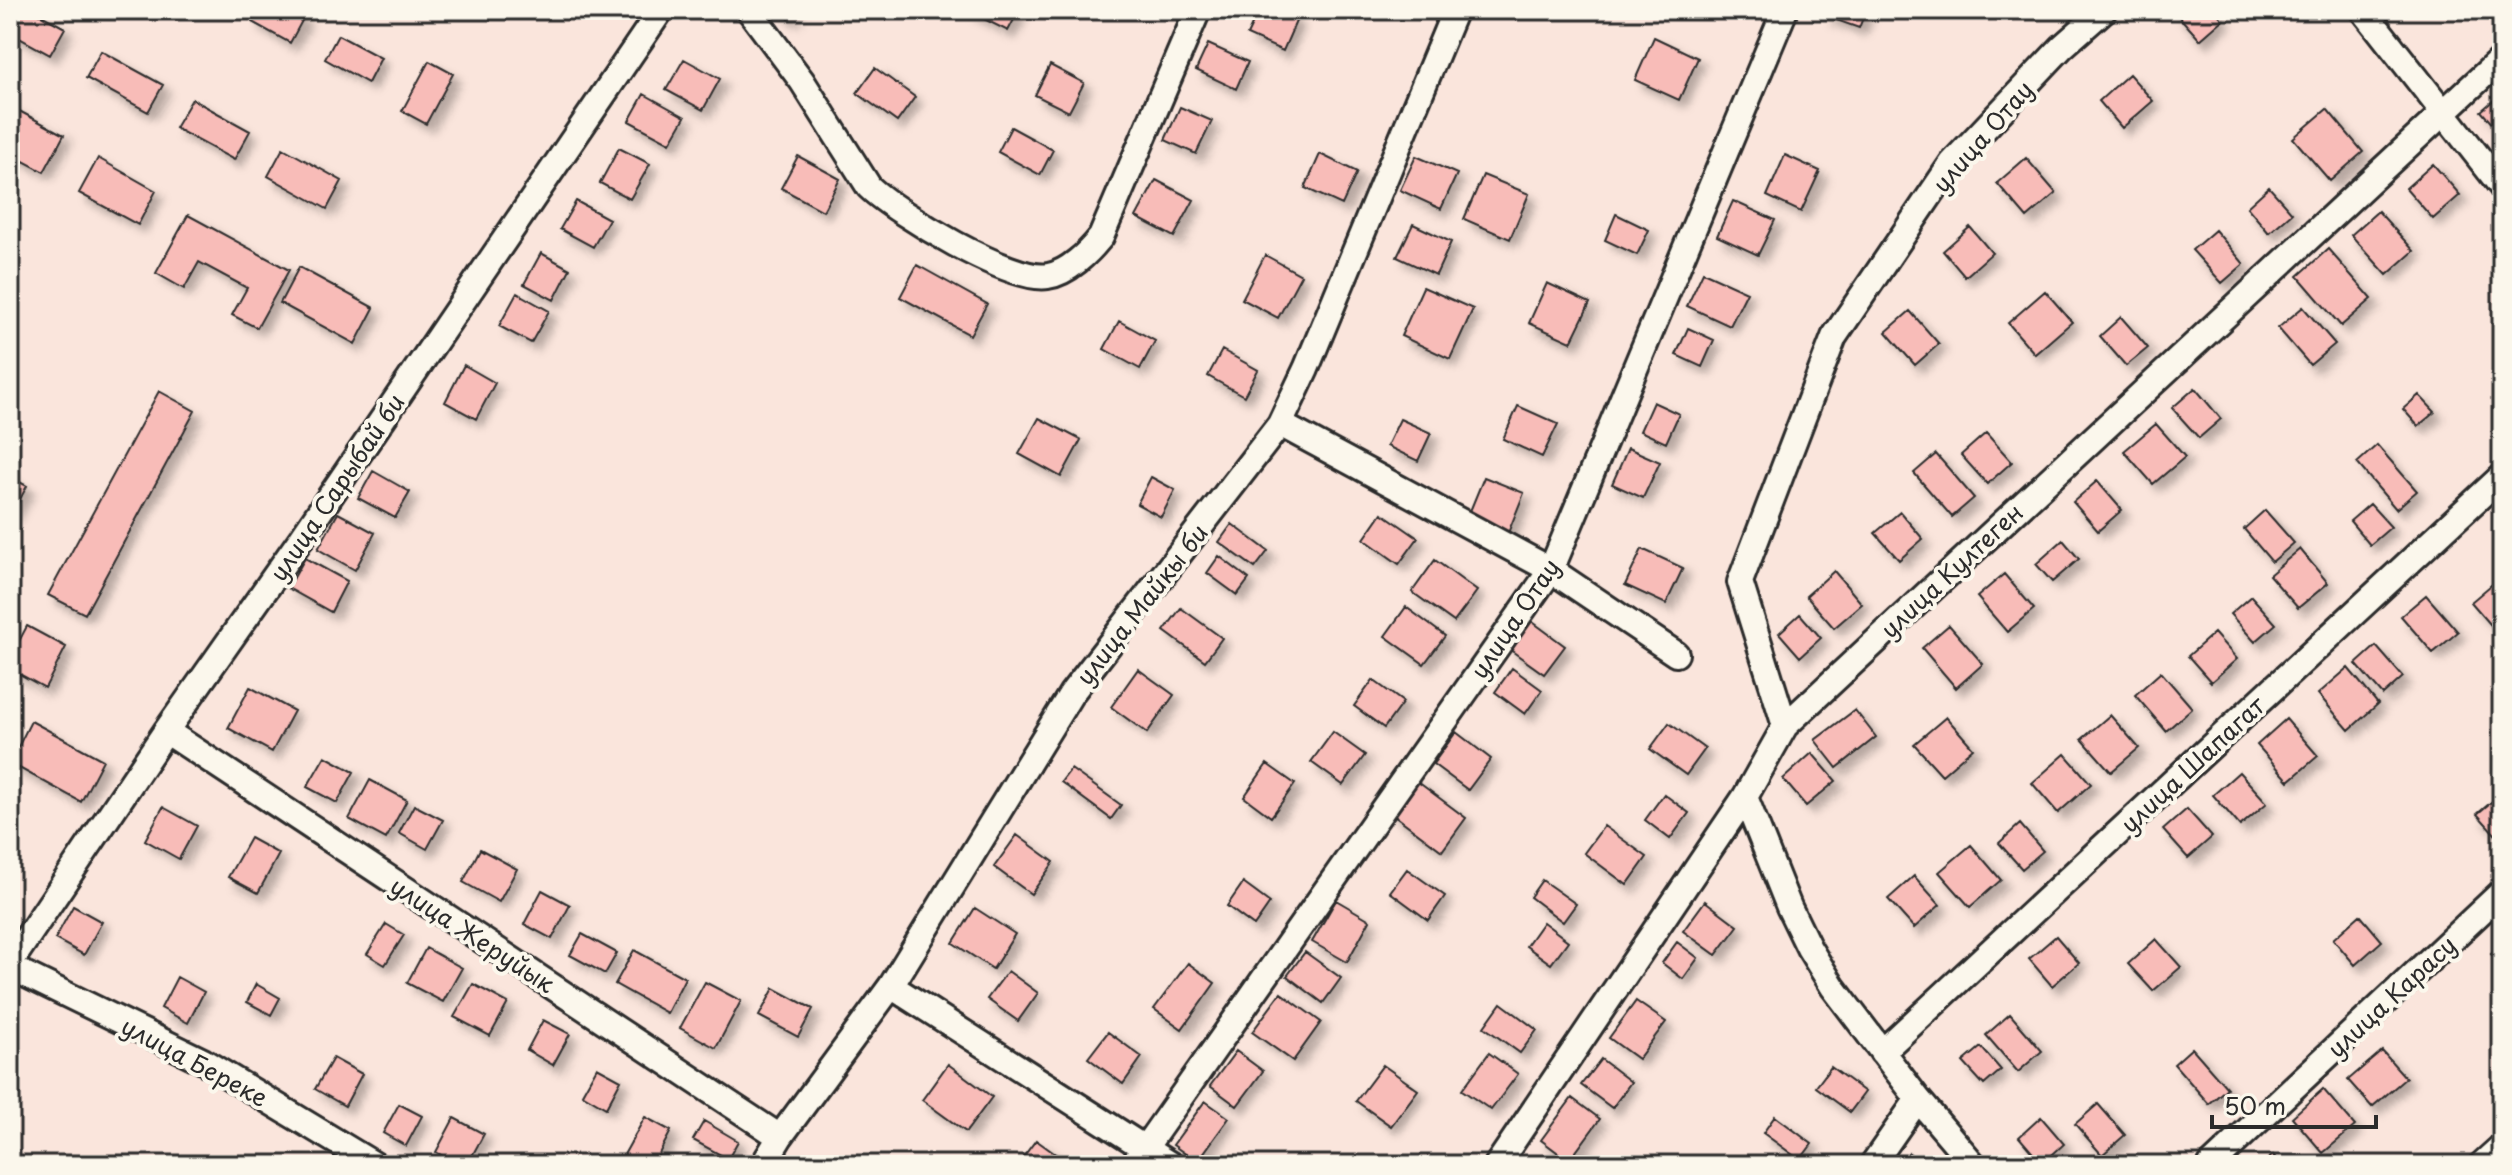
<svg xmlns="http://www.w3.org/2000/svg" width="2512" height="1175" viewBox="0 0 2512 1175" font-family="'Playpen Sans',sans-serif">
<defs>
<filter id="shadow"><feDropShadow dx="7" dy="7" stdDeviation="4" flood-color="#0004"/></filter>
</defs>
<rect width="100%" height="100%" fill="#fae5dc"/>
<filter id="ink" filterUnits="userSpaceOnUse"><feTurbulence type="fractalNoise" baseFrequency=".0125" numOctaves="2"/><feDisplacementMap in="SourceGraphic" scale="16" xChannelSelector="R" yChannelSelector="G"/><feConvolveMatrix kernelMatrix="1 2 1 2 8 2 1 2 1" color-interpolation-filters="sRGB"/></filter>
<g filter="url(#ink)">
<path fill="#f8bcb8" stroke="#2b2b2b" stroke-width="2" filter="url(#shadow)" d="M10,10h22l33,18 -15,27 -40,-22z
M258,10h34l12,7 -14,26 -38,-21z
M776,10h20l-7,9z
M966,10h53l-11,21z
M1259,10h20l18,9 -14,32 -36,-16z
M1827,10h39l-7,18 -34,-12z
M2176,10h39l8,10 -23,20 -26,-29z
M338,35l43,23 -13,25 -43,-24z
M1654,37l44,21 -19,42 -44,-20z
M1208,44l40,18 -12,27 -40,-19z
M101,51l62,34 -15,27 -62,-34z
M684,59l36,20 -17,31 -37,-20z
M429,61l24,13 -27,50 -24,-13z
M1050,65l34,18 -15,29 -34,-17z
M875,68l40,29 -18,25 -40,-29z
M2129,74l24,27 -31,27 -23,-27z
M2502,93v42l-21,-24z
M644,94l41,23 -15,26 -41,-22z
M192,99l58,32 -16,29 -59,-32z
M10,106l54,29 -20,37 -34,-18z
M1180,107l32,14 -16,33 -31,-14z
M2327,109l36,43 -33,29 -37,-43z
M1011,127l42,23 -13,25 -42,-23z
M283,148l59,33 -15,28 -59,-33z
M619,148l31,16 -20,35 -30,-16z
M1320,154l37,18 -15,33 -37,-17z
M1785,155l35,16 -19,41 -34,-16z
M798,156l42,23 -17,32 -42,-23z
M1416,156l41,18 -16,35 -41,-19z
M98,158l58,33 -18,34 -59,-32z
M2026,158l30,35 -29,25 -30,-35z
M2433,164l27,31 -27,24 -27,-31z
M1483,175l46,19 -19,45 -46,-20z
M1156,180l38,20 -20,37 -38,-20z
M2269,187l23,26 -23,20 -22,-26z
M576,201l33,18 -16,28 -33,-18z
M1733,201l42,19 -17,35 -41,-19z
M2378,211l36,40 -27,24 -36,-40z
M1616,214l33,16 -12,25 -32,-15z
M188,215l101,55 -32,58 -25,-13 15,-27 -48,-26 -15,27 -28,-16z
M1413,224l38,18 -15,33 -39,-18z
M1970,227l22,26 -27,24 -22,-26z
M2215,230l29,34 -22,19 -30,-33z
M2328,249l44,50 -31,27 -43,-50z
M541,253l29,16 -16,31 -30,-16z
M1265,255l36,20 -23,43 -36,-19z
M917,265l70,39 -17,31 -70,-38z
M299,267l75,41 -19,36 -75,-41z
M1703,272l44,20 -17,34 -43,-20z
M1547,283l43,20 -19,39 -42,-19z
M1423,287l50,22 -23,50 -49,-23z
M2045,291l27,31 -37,32 -27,-31z
M517,293l32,18 -18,32 -32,-17z
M2303,307l32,37 -25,21 -32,-37z
M1910,311l29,33 -24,21 -29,-33z
M2121,317l27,31 -22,18 -26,-30z
M1119,321l36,20 -15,28 -36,-20z
M1688,328l26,12 -12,27 -26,-12z
M1222,350l36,20 -14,26 -36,-20z
M464,365l31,18 -19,36 -31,-17z
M2195,388l26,31 -22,19 -27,-30z
M159,391l36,20 -110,203 -37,-19z
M2419,395l16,17 -17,14 -15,-17z
M1653,402l26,12 -13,29 -26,-12z
M1518,406l40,18 -16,33 -39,-18z
M1039,418l42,22 -20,37 -42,-23z
M1400,419l31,14 -13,28 -31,-15z
M2156,424l29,33 -32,27 -29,-33z
M1986,433l26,29 -25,22 -26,-29z
M2377,445l40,46 -21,18 -39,-46z
M1628,448l32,14 -17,36 -31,-14z
M1936,454l38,44 -22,19 -38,-44z
M373,471l37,21 -15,26 -37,-20z
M10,477l17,9 -17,32z
M1151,477l24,13 -14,27 -24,-13z
M1484,477l40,16 -16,40 -40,-17z
M2097,481l25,29 -24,21 -25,-29z
M2370,504l21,23 -21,18 -20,-24z
M2265,510l29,33 -22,19 -28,-33z
M1900,512l23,27 -24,21 -24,-27z
M338,513l37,20 -20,37 -37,-21z
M1382,513l36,25 -19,26 -35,-25z
M1232,524l36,27 -13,17 -36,-26z
M2063,540l16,19 -27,23 -16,-18z
M1642,549l41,19 -17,36 -41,-19z
M2300,549l28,34 -30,25 -29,-33z
M1219,556l30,23 -12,16 -30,-22z
M305,558l42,23 -16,31 -43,-24z
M1435,560l42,31 -23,31 -42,-30z
M1834,571l28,33 -28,24 -28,-32z
M2004,574l30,35 -27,23 -30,-35z
M2497,580l5,5v43l-5,4 -26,-30z
M2426,595l32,37 -25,21 -32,-37z
M2251,596l25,28 -21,18 -25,-28z
M1406,607l39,29 -21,28 -39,-28z
M1181,608l41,30 -17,23 -41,-30z
M1800,614l21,24 -21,19 -21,-24z
M1530,620l35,26 -21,28 -35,-25z
M1949,625l34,39 -27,24 -34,-40z
M27,626l39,21 -21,41 -35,-19v-11z
M2214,633l23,26 -26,23 -23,-26z
M2376,646l27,31 -20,18 -27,-31z
M1512,668l30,22 -17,24 -30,-22z
M2348,668l30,36 -29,26 -31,-36z
M1138,669l36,26 -27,38 -36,-26z
M2161,672l31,36 -26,23 -31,-36z
M1373,680l30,22 -19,26 -30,-22z
M250,687l44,24 -22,41 -44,-24z
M1855,710l21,27 -39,31 -22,-28z
M2110,715l29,33 -28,24 -29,-33z
M1946,717l27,31 -31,27 -28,-31z
M2286,719l32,37 -29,25 -32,-36z
M31,721l72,39 -22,42 -71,-39z
M1669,723l36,26 -19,26 -36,-26z
M1333,732l32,23 -22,30 -32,-23z
M1456,732l35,27 -23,31 -35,-26z
M1812,753l24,28 -30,25 -23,-27z
M2065,754l26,30 -33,29 -26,-30z
M325,756l29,16 -17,31 -30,-16z
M1267,764l28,20 -24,33 -27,-20z
M1071,769l50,36 -10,14 -50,-37z
M2239,772l28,31 -27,23 -27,-31z
M1414,779l52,39 -24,33 -52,-39z
M370,780l37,20 -21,39 -37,-20z
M2502,793v49l-25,-28z
M1664,794l25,19 -19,26 -25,-19z
M414,805l29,15 -16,29 -28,-16z
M163,807l34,19 -18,33 -34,-19z
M2187,809l25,28 -24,21 -25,-28z
M2020,824l23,27 -21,18 -23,-26z
M1604,826l43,31 -20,28 -43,-32z
M1017,835l37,27 -23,32 -37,-27z
M250,838l29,16 -21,39 -30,-16z
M1971,845l30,35 -31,27 -31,-35z
M480,849l37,20 -18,33 -36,-20z
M1407,869l38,27 -17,24 -38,-28z
M1914,876l26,29 -26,23 -26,-29z
M1542,880l34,24 -13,18 -33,-25z
M1243,883l27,20 -16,23 -27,-20z
M542,890l28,15 -18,34 -28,-15z
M1336,900l34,20 -23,42 -35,-20z
M1705,901l33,25 -22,29 -33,-24z
M73,906l29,16 -18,33 -29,-16z
M975,908l40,26 -22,35 -40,-26z
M2360,915l22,26 -27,24 -22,-26z
M1543,922l25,19 -17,23 -25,-18z
M386,924l18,11 -19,30 -18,-11z
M582,934l35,19 -12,21 -35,-19z
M2056,936l23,27 -27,23 -23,-27z
M2156,939l25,28 -28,24 -25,-27z
M1677,942l21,16 -15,21 -21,-16z
M2502,944v23l-11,-13z
M426,948l36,20 -19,34 -36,-19z
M634,950l51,28 -18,35 -52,-29z
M1305,952l36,26 -18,25 -36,-27z
M1188,963l27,20 -33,46 -28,-20z
M1008,971l30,22 -20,28 -31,-22z
M177,977l27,15 -16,31 -27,-15z
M705,982l36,19 -25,47 -36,-20z
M256,984l24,14 -9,17 -24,-13z
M473,984l35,19 -18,33 -36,-19z
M774,988l39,21 -15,28 -39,-21z
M1281,993l40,29 -28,39 -41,-29z
M1636,1001l30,21 -28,37 -29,-21z
M1501,1003l36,27 -17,23 -36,-26z
M2010,1014l32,37 -24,21 -32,-37z
M543,1020l27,14 -17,31 -26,-15z
M1108,1032l34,25 -19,27 -35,-26z
M1981,1047l20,23 -17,15 -21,-23z
M2192,1048l35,40 -18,16 -35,-40z
M1236,1051l27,20 -26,35 -27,-20z
M2382,1051l24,27 -34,29 -24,-27z
M1489,1053l29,21 -27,36 -29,-20z
M333,1058l29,16 -17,32 -30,-17z
M1601,1059l30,23 -19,26 -31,-23z
M948,1064l44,33 -26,35 -44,-32z
M1383,1065l35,25 -27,36 -35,-25z
M597,1067l24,13 -15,28 -24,-14z
M1831,1067l34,25 -15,20 -34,-25z
M2323,1089l32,37 -32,27 -31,-36z
M1572,1098l28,21 -31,42 -28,-21z
M1205,1101l24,17 -32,44 -24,-17z
M399,1104l23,12 -16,30 -23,-13z
M2098,1104l27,31 -23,20 -27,-31z
M1775,1116l37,28 -12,16 -37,-27z
M645,1117l26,14 -18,34h-28l-5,-3z
M2041,1117l23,27 -22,20 -23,-27z
M454,1118l30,16 -17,31h-8l-23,-13z
M704,1121l34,20 -10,18 -35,-19z
M1036,1140l29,21 -3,4 -44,-1z
M1909,1153l16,12h-24z
M2273,1155l9,10h-21z"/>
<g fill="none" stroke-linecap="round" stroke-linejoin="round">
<g stroke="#2b2b2b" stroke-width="30">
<path id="minor" d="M749,10l53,71 67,106c27,26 143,96 179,89 20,-3 41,-24 53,-39l97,-227
M2363,10l139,177
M1280,424l271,146 125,84
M1785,726l-45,-144 94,-245 118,-174 110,-116 42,-37
M166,731l614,406
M1745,797l44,110 20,41 24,39 85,112 56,66
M10,963l156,-232 135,-192 360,-529
M10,967l193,94 172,104
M891,986l280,179
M1882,1052l620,-576
M763,1165l17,-28 111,-151 180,-292 209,-270 26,-55 149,-359
M1133,1165l418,-595 234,-560
M1497,1165l248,-368 40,-71 717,-668
M1872,1165l46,-66
M2211,1165l291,-273
M2481,1165l21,-19"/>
</g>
<use href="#minor" stroke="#fbf7ec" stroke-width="24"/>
</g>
</g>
<g text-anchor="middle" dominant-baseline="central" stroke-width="8" stroke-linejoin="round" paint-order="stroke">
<g font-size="24" fill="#2b2b2b" stroke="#fbf7ec">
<text transform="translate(1982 136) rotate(-49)">улица Отау</text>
<text transform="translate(336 487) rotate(-56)">улица Сарыбай би</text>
<text transform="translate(1951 570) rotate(-43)">улица Култеген</text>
<text transform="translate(1141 604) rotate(-52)">улица Майкы би</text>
<text transform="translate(1514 618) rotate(-56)">улица Отау</text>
<text transform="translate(2192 764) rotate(-43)">улица Шапагат</text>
<text transform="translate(473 934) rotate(33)">улица Жеруйык</text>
<text transform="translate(2391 996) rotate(-43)">улица Карасу</text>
<text transform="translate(195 1061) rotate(28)">улица Береке</text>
</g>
</g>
<rect width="2512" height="1175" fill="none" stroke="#fbf7ec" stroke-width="40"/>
<rect x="20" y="20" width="2472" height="1135" fill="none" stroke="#2b2b2b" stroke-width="3" filter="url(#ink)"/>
<path d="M2212 1115v12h164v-12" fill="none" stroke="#2b2b2b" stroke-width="4"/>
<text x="2224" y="1115" font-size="24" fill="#2b2b2b" stroke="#fbf7ec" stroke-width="6" paint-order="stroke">50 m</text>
</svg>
